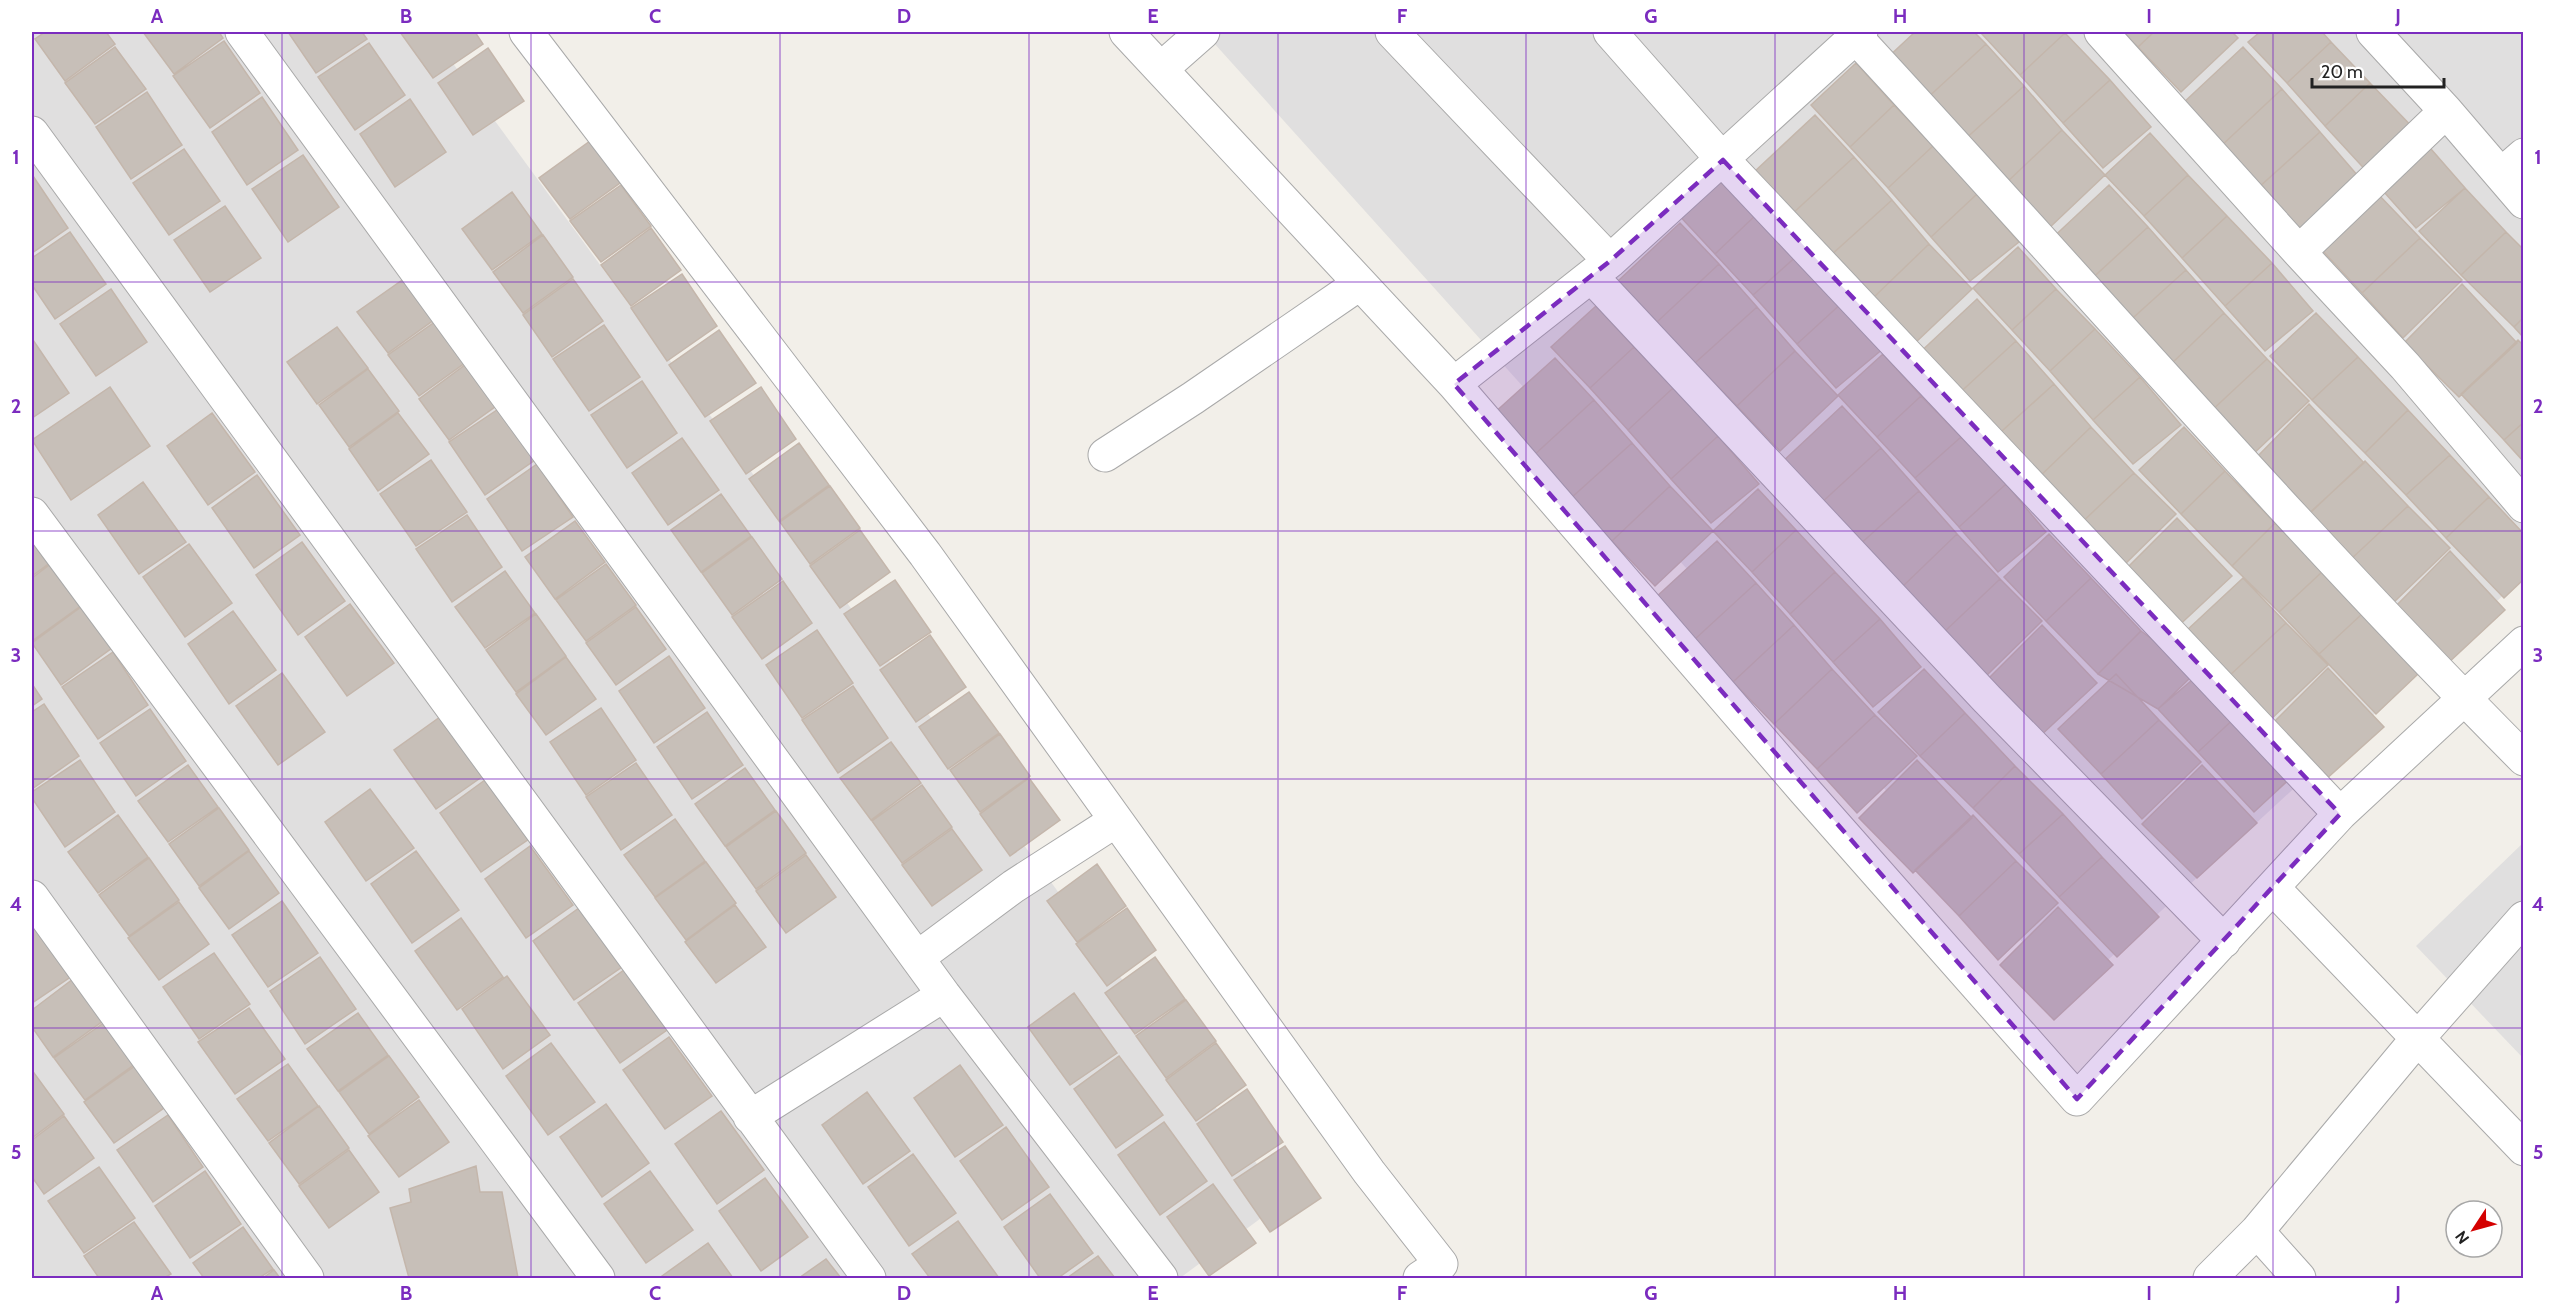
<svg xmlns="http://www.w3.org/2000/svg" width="2555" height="1310" viewBox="0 0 2555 1310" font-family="Cabin,sans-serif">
<rect width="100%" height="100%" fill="#f2efe9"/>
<path fill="#e0dfdf" d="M32,32h398l854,1169 -104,77h-1148z
M1204,32h1319v545l-453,418z
M2523,843v215l-107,-112z"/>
<path fill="#c7bfb8" stroke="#c4b6ab" stroke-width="1.5" d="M45,32h61l9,12 -50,37 -30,-42z
M143,32h76l4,6 -49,36z
M288,32h74l5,7 -51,34z
M400,32h75l8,12 -50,34z
M1915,32h59l12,12 -62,57 -39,-41z
M1983,32h81l1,1 -45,42 -39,-42z
M2122,32h32l-16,15z
M2154,32h78l6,6 -57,54 -43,-45z
M2260,32h62l9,10 -44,41 -39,-41z
M2065,33l45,47 -47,43 -43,-48z
M224,41l36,52 -50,35 -37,-52z
M2331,42l39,41 -45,43 -38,-43z
M369,43l36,52 -50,35 -37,-53z
M1986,44l38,42 -62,56 -38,-41z
M115,47l31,42 -51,35 -30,-41z
M2243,47l39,42 -62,58 -39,-42z
M488,48l36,53 -51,34 -35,-52z
M1856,63l38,42 -44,42 -39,-42z
M2110,80l41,47 -48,41 -40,-45z
M2370,83l48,50 -47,43 -46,-50z
M2024,86l38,44 -58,55 -42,-43z
M2282,89l38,43 -62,56 -38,-41z
M147,92l35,53 -51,34 -35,-52z
M262,97l36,53 -51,35 -35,-53z
M410,99l36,53 -51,35 -35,-53z
M1894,105l39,41 -45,42 -38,-41z
M1815,115l39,42 -63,58 -38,-42z
M2062,130l43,45 -58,55 -43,-45z
M2320,132l38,44 -58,55 -42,-43z
M2150,133l38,42 -44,41 -39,-41z
M590,141l30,42 -50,36 -31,-41z
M2424,141l41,47 -49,40 -39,-44z
M1933,146l44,48 -46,43 -43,-49z
M184,149l36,52 -51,34 -36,-52z
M303,155l36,52 -51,35 -36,-53z
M1854,157l38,43 -62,56 -39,-41z
M1721,170l38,42 -44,42 -39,-42z
M2188,175l39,41 -45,42 -38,-42z
M33,176l35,52 -36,25v-76z
M621,185l30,41 -50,36 -31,-41z
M2109,185l39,42 -62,57 -39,-41z
M2465,188l41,44 -45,43 -42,-44z
M512,192l30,42 -50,36 -30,-41z
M2377,193l43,45 -58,55 -42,-45z
M1977,194l42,48 -49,39 -39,-44z
M1892,200l37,44 -57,55 -42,-43z
M225,206l36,52 -51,34 -36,-52z
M1759,212l40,42 -46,41 -38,-41z
M2227,216l45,47 -47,43 -43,-48z
M1680,223l39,41 -62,58 -39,-41z
M2148,227l38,43 -62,56 -38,-42z
M651,228l30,42 -50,36 -30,-41z
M70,232l36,52 -51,35 -23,-34v-27z
M2506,232l18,18v67l-10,10 -53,-52z
M543,235l30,42 -50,36 -30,-41z
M2420,238l42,42 -59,58 -41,-45z
M1929,244l43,45 -58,55 -42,-45z
M2018,247l38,42 -44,41 -39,-42z
M1799,254l45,47 -47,43 -44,-49z
M2272,263l41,48 -48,40 -40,-45z
M1719,264l38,43 -62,56 -38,-41z
M2186,270l38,43 -57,55 -43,-42z
M682,274l35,52 -50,35 -36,-53z
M408,276l30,41 -50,36 -31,-41z
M573,279l30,42 -51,36 -29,-42z
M2462,284l55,59 -58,54 -55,-54z
M111,289l36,53 -51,34 -36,-52z
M2056,289l39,40 -45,42 -38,-41z
M1977,299l39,42 -63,58 -38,-42z
M1844,301l40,47 -48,40 -39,-44z
M1596,306l38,41 -44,41 -39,-41z
M1757,307l38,44 -58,55 -42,-43z
M2224,313l43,46 -58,54 -42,-45z
M2316,313l42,44 -46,43 -42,-44z
M2524,317v21l-10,-11z
M439,319l30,41 -50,36 -31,-41z
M604,325l36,52 -51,34 -36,-52z
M337,327l31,41 -51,36 -30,-42z
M2095,329l45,48 -47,43 -43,-49z
M719,330l37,53 -51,34 -36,-52z
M33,340l36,53 -37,25v-77z
M2518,340l6,6v76l-20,18 -43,-46z
M2016,341l38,43 -62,56 -39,-41z
M1634,347l39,41 -45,42 -38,-42z
M1795,351l43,45 -58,55 -43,-45z
M1883,354l38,42 -44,41 -39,-42z
M2358,357l50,53 -43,43 -53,-53z
M1555,358l39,42 -62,57 -40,-42z
M2267,359l42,42 -60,57 -40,-45z
M469,362l30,42 -50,36 -30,-41z
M368,369l31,42 -50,36 -30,-42z
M2140,377l41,48 -48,39 -40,-44z
M642,381l35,52 -50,35 -36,-53z
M2054,384l37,43 -57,55 -42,-42z
M110,387l40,59 -79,54 -39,-60z
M761,387l35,52 -50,35 -36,-53z
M1673,388l45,48 -47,43 -43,-49z
M1921,396l40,41 -46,41 -38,-41z
M1594,400l38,43 -62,56 -38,-42z
M2309,404l55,59 -59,54 -54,-54z
M1842,406l39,42 -62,57 -39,-41z
M500,408l35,52 -50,35 -36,-53z
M2408,410l42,45 -44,40 -41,-42z
M212,413l43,59 -47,33 -41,-59z
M398,413l31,41 -51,37 -29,-42z
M2524,422v40l-20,-22z
M2091,427l43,46 -57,54 -43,-45z
M2184,427l41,44 -44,43 -42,-44z
M1718,436l41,48 -48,39 -40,-44z
M1961,437l45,47 -47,43 -44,-49z
M682,438l37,52 -51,35 -36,-52z
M799,443l30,42 -50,36 -30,-42z
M1632,443l38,43 -58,55 -42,-42z
M1881,448l38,43 -62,56 -38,-42z
M2450,455l39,42 -43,41 -40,-43z
M431,460l36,52 -51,34 -36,-52z
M2365,461l43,45 -58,54 -42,-45z
M537,464l36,53 -51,34 -35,-52z
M2225,471l50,52 -43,43 -51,-52z
M2134,473l42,41 -59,58 -40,-45z
M257,475l43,60 -46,33 -42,-60z
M143,482l43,60 -47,32 -41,-59z
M2006,484l40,48 -48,40 -39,-45z
M830,486l30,42 -50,36 -30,-42z
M1670,486l43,45 -58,55 -43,-45z
M1758,489l38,41 -44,42 -39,-41z
M1919,491l38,43 -57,55 -43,-42z
M721,494l30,42 -50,36 -30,-42z
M2489,497l35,37v45l-20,19 -58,-60z
M2408,506l42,42 -59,57 -41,-45z
M467,515l35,52 -50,35 -36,-53z
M2177,518l55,58 -59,55 -54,-55z
M575,521l30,41 -50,37 -30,-42z
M2275,523l48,48 -44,41 -47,-46z
M860,530l30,42 -50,36 -30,-42z
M1796,530l39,42 -45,42 -38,-42z
M1957,534l43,45 -58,55 -42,-45z
M2049,534l42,44 -45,43 -42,-44z
M32,536l19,26 -19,14z
M752,537l30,42 -50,36 -30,-42z
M1717,541l39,42 -62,57 -40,-41z
M302,542l43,59 -47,34 -42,-60z
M189,544l43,59 -47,34 -42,-60z
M2450,551l55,59 -59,55 -54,-55z
M52,563l30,42 -50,36v-63z
M606,564l30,41 -50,36 -30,-41z
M505,571l30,42 -50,35 -30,-41z
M2323,571l39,43 -43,40 -40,-42z
M1835,572l45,47 -47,43 -43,-48z
M2091,578l50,53 -43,43 -52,-53z
M2243,578l43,45 -58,54 -43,-45z
M2000,579l42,42 -59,58 -41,-45z
M895,580l36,52 -51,34 -36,-52z
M783,581l29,42 -50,36 -30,-42z
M1756,583l38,42 -61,57 -39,-42z
M350,604l44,59 -47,33 -42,-59z
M81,607l31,41 -51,37 -29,-42z
M636,607l30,42 -50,36 -30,-42z
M233,611l43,59 -47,34 -41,-60z
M536,614l30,42 -50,36 -30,-42z
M2362,614l56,60 -42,40 -57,-60z
M1880,619l41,48 -48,40 -40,-45z
M2286,623l42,42 -60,57 -40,-45z
M1794,625l38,44 -58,55 -41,-42z
M2042,625l55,58 -59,55 -54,-55z
M817,630l36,53 -51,35 -36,-53z
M2141,631l55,41 -38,37 -60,-35z
M930,635l36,52 -50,35 -36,-52z
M113,652l35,53 -50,34 -36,-52z
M669,656l36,52 -51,35 -35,-52z
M566,657l30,42 -50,36 -30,-41z
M2328,668l56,59 -60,54 -55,-54z
M1832,669l43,46 -58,54 -43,-45z
M1924,669l41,44 -45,43 -42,-44z
M282,673l43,59 -47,33 -42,-59z
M2116,674l43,46 -58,54 -43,-45z
M2198,675l40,40 -40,37 -40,-43z
M32,684l10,15 -10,7z
M853,686l35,52 -50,35 -36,-53z
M969,692l30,41 -51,36 -29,-42z
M44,704l35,52 -47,33v-77z
M601,708l35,52 -50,35 -36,-53z
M150,709l36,52 -50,35 -36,-53z
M707,712l36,53 -51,34 -35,-52z
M1965,713l50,53 -42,42 -53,-52z
M1875,715l42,41 -60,57 -40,-44z
M2238,715l59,57 -43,40 -56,-60z
M440,717l43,59 -47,33 -42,-59z
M2159,720l42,42 -59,57 -41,-45z
M1000,734l30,42 -50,36 -30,-42z
M891,742l30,41 -50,37 -31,-42z
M80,760l35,52 -50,35 -33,-49v-6z
M1917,760l55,58 -59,55 -54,-55z
M636,763l36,52 -51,35 -35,-53z
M188,765l30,42 -50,35 -30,-41z
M2202,765l55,58 -60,55 -55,-54z
M2015,766l48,48 -44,40 -46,-46z
M745,768l30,42 -50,36 -30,-42z
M1029,778l31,42 -50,36 -30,-42z
M485,780l44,59 -48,33 -41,-59z
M922,785l30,42 -50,36 -30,-42z
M370,789l44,59 -48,33 -41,-59z
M219,808l30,42 -50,36 -30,-42z
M776,811l30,42 -50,36 -30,-42z
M2063,814l39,43 -43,40 -40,-43z
M118,815l30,42 -50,36 -30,-41z
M1973,815l43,46 -57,55 -44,-46z
M675,819l30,42 -50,36 -31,-42z
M952,829l30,41 -50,36 -30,-41z
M530,846l43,59 -47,33 -41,-59z
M249,851l30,42 -50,36 -30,-41z
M416,851l43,59 -47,33 -41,-59z
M806,855l30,42 -50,36 -30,-42z
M2102,857l57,60 -42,40 -58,-60z
M149,858l30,42 -50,36 -30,-41z
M2016,861l42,42 -60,57 -39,-44z
M706,862l30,41 -50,37 -31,-42z
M1097,864l29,42 -49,36 -30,-41z
M282,901l36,52 -50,34 -36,-52z
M179,902l30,42 -50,36 -31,-42z
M735,905l31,42 -50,36 -31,-41z
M2058,907l55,58 -59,55 -54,-55z
M579,908l43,59 -48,33 -41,-59z
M1127,908l29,42 -49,36 -31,-42z
M461,918l42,59 -46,33 -42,-59z
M36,923l36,53 -40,27v-77z
M214,953l36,51 -51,35 -36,-52z
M320,957l36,52 -51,35 -35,-53z
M1155,957l30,42 -50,35 -30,-41z
M624,970l43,60 -47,33 -42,-60z
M507,976l43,59 -47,34 -41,-60z
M73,979l30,42 -50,36 -21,-30v-17z
M1074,993l43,60 -47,32 -42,-58z
M1186,1000l30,41 -50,37 -30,-42z
M249,1008l36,51 -50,35 -37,-52z
M358,1013l30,42 -50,36 -31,-42z
M105,1022l30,42 -50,36 -31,-42z
M669,1037l43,59 -47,33 -42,-59z
M551,1043l44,59 -47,33 -42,-59z
M1216,1043l30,42 -50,36 -30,-41z
M389,1056l30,41 -50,37 -30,-42z
M1119,1056l44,59 -47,33 -42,-59z
M288,1064l30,42 -50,35 -31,-42z
M960,1065l43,60 -48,32 -41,-59z
M135,1066l29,42 -50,35 -30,-41z
M34,1073l30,41 -32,24v-63z
M1247,1089l36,53 -51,34 -35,-52z
M867,1092l43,59 -47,33 -41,-59z
M419,1100l30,42 -50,35 -31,-41z
M606,1104l43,59 -47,34 -42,-60z
M319,1106l30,42 -50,36 -30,-41z
M721,1111l43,59 -47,34 -42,-60z
M168,1115l35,52 -50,35 -36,-52z
M64,1116l30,42 -50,36 -12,-17v-37z
M1164,1122l43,59 -47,34 -42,-60z
M1006,1127l43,60 -47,33 -42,-59z
M1285,1146l36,52 -51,34 -36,-52z
M349,1150l30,42 -50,36 -30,-42z
M913,1154l43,59 -47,33 -41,-59z
M476,1166l4,26h22l16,86h-109l-19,-70 21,-6 -2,-13z
M99,1167l36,51 -51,35 -36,-52z
M205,1171l36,53 -51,34 -35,-52z
M650,1171l43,59 -47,33 -42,-59z
M765,1178l43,59 -47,34 -42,-60z
M1213,1184l43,59 -47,33 -42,-59z
M1050,1194l43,59 -35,25h-18l-36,-51z
M958,1221l41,57h-69l-18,-24z
M134,1222l37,52 -7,4h-65l-15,-22z
M243,1227l30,42 -14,9h-55l-11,-15z
M708,1243l25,35h-69l-2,-2z
M1098,1256l17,22h-48z
M826,1259l15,19h-42z
M274,1270l6,8h-17z"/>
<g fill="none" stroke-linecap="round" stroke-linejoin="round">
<g stroke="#a9a9a9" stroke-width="35">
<path id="minor" d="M242,32l702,963 217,283
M526,32l399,522 444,618 72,92 -21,14
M1126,32l328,352 351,407 272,308 263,-285 184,-171
M1392,32l218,229
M1610,32l113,128 617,654
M1851,32c224,242 440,493 673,727
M2101,32l198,220 106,114 119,140
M2373,32l73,79 78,91
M1161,69l42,-37
M32,133l837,1145
M2501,175l23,-20
M2299,252l147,-141
M1591,276l396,423 237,242
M1454,384l156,-123 251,-229
M1105,455l88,-57 166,-114
M32,514l566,764
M2273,888l251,261
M32,897l275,381
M917,958l97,-72 101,-65
M750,1117l194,-122
M2257,1231l160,-192 107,-121
M2210,1278l47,-47 42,47"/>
</g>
<use href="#minor" stroke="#fff" stroke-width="33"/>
</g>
<path fill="#7b2cbf" fill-opacity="0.2" stroke="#7b2cbf" stroke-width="4.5" stroke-dasharray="12 8" stroke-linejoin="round" d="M1723,160l617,654 -263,285 -623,-715 156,-123z"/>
<path fill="none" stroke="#7b2cbf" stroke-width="1.5" stroke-opacity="0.55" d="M282,32v1246M531,32v1246M780,32v1246M1029,32v1246M1278,32v1246M1526,32v1246M1775,32v1246M2024,32v1246M2273,32v1246M32,282h2492M32,531h2492M32,779h2492M32,1028h2492"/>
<rect width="2555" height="1310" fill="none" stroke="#ffffff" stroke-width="66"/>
<g transform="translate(2474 1229) rotate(234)"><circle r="28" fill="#ffffff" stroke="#a7a7a7" stroke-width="1.5"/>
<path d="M0-4.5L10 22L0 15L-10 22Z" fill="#d40000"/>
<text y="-9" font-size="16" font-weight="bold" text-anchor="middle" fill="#222222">N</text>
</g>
<path d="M2312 78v9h132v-9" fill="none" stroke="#222222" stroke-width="3"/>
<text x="2321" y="78" font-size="18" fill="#222222" stroke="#ffffff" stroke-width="4.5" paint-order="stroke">20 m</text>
<rect x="33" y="33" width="2489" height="1244" fill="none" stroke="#7b2cbf" stroke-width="2"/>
<g font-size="20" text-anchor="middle" font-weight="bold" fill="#7b2cbf">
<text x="157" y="23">A</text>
<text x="406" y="23">B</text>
<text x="655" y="23">C</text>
<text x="904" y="23">D</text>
<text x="1153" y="23">E</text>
<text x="1402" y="23">F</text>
<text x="1651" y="23">G</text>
<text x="1900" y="23">H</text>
<text x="2149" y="23">I</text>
<text x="2398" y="23">J</text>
<text x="16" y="164">1</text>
<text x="2538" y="164">1</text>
<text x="16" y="413">2</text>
<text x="2538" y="413">2</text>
<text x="16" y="662">3</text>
<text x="2538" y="662">3</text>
<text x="16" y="911">4</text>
<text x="2538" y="911">4</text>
<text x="16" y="1159">5</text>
<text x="2538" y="1159">5</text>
<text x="157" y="1300">A</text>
<text x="406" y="1300">B</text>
<text x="655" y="1300">C</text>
<text x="904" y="1300">D</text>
<text x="1153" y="1300">E</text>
<text x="1402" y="1300">F</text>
<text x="1651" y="1300">G</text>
<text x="1900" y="1300">H</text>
<text x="2149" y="1300">I</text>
<text x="2398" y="1300">J</text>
</g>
</svg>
